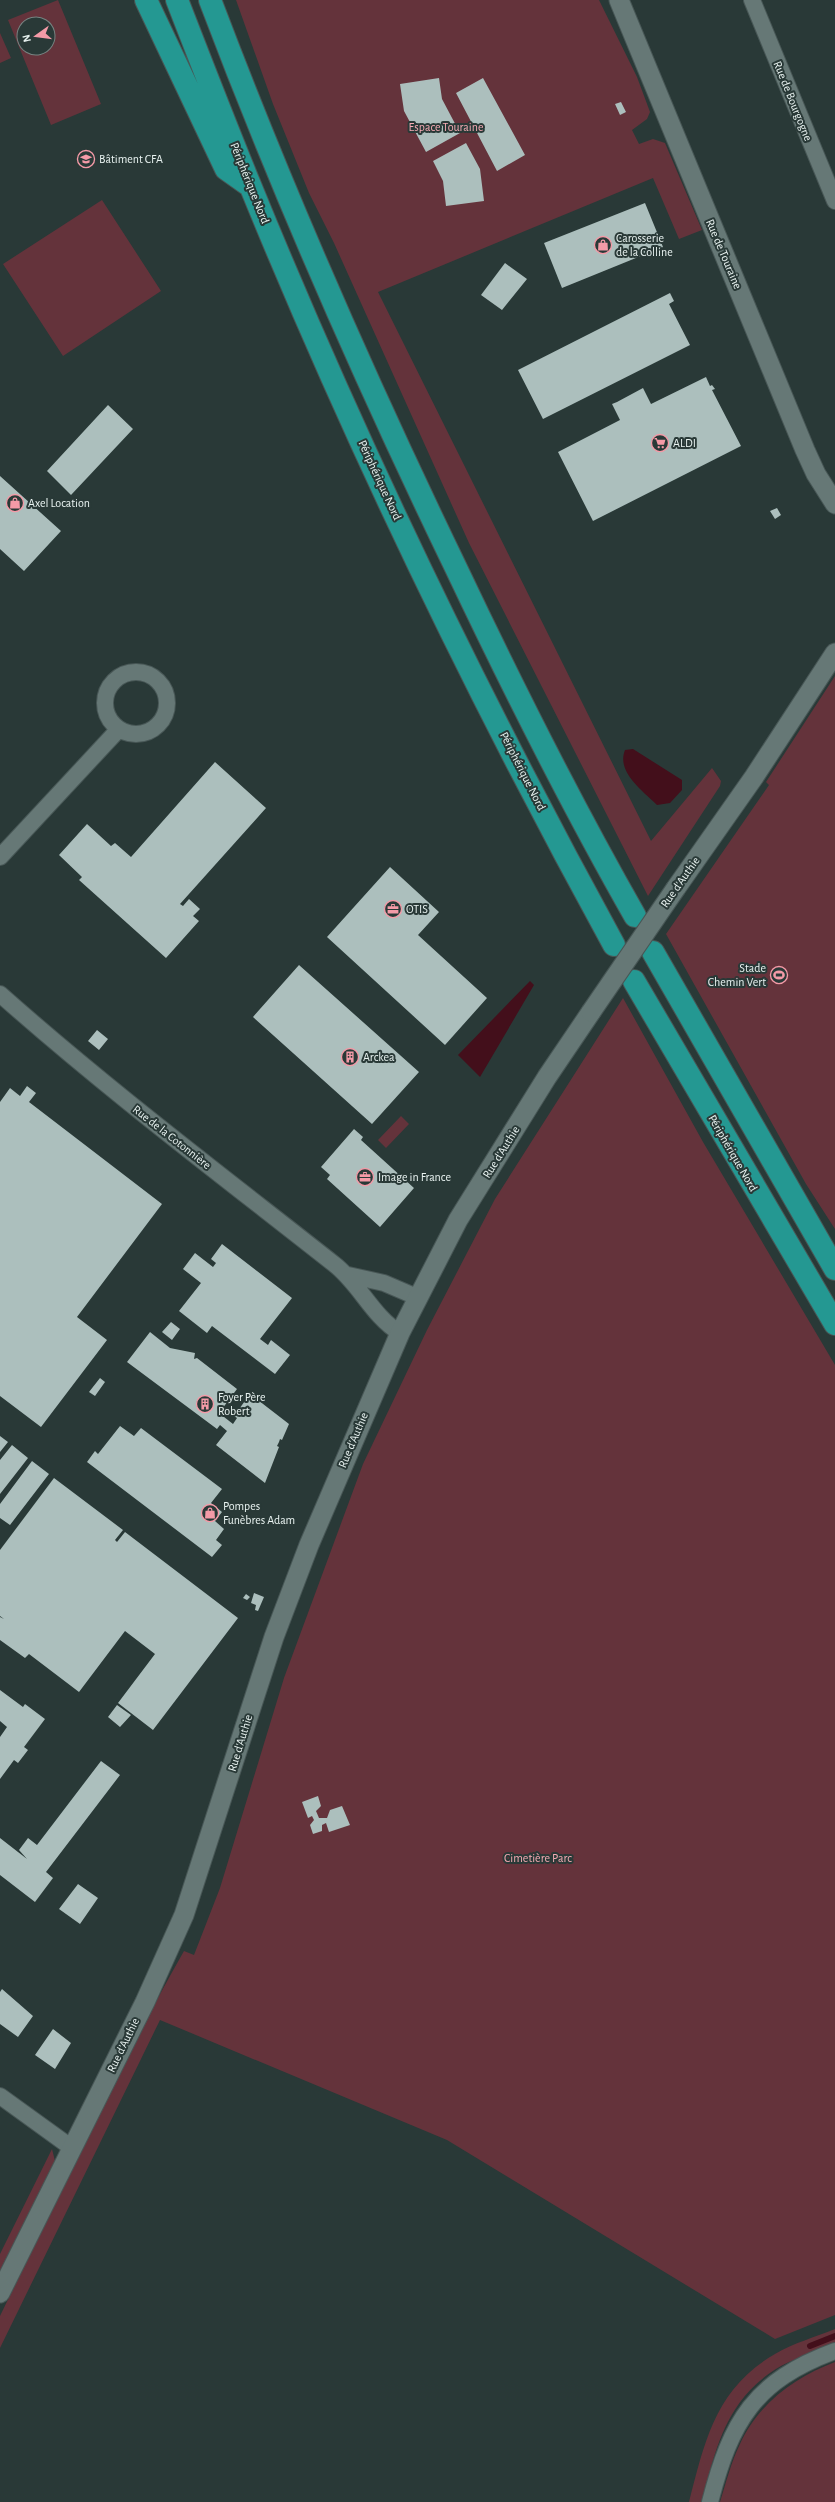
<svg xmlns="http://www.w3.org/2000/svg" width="835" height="2502" viewBox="0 0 835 2502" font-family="'Alegreya Sans',sans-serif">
<rect width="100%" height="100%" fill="#293937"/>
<path fill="#64333b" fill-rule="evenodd" d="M58,0l43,104 -50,21 -43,-105zM24,24h24v24h-24z
M236,0h363l38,77 13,35 -3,7 -15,11 7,14 14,-5 12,4 37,87 -23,9 -26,-61 -275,114 273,549 61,-73 9,13 -1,5 -72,110 -179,-353 -135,-300 -25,-50 -36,-89z
M0,33l11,25 -11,5z
M102,200l59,91 -98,65 -60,-92z
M835,676v553l-29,-45 -140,-250 103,-149 -3,-3z
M623,998l80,144 132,223v950l-60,24 -328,-199 -287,-120 -160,328v-32c60,-123 117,-247 184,-365l10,4 26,-67 64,-210 79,-214 64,-134 68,-131z
M401,1116l8,8 -23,24 -8,-8z
M52,2149l3,12 -55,112v-19z
M835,2329v15c-18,7 -37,13 -54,22 -54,31 -65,80 -79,136h-13c16,-62 27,-114 86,-148 19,-11 40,-17 60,-25z
M835,2362v140h-115c6,-19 11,-40 20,-58 18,-40 55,-67 95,-82z"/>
<path fill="#430f1b" d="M633,749l49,31v10l-12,13 -13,2c-14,-14 -41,-33 -32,-55z
M530,981l4,4 -54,92 -22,-22z"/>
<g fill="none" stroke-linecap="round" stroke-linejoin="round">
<path stroke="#430f1b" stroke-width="6" d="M810,2346l25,-10"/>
</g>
<path fill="#acbfbd" d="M439,78l3,21 18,34 -34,19 -22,-41 -4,-27z
M483,78l42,77 -28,16 -41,-78z
M621,102l5,10 -6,3 -5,-11z
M466,143l14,26 4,32 -38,5 -3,-25 -10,-20z
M645,203l18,44 -101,41 -18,-45z
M505,263l22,16 -25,31 -21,-15z
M670,293l4,8 -5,3 21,41 -147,74 -25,-49z
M706,377l4,9 2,-1 3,4 -3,1 29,56 -148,75 -35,-69 62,-32 -8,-16 5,-2 26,-14 8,16z
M108,405l25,24 -62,66 -24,-24z
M0,476l61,55 -37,40 -24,-22z
M777,508l4,7 -6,4 -5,-8z
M215,762l51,46 -86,96 3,2 6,-7 11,10 -7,7 6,5 -33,37 -87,-78 3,-3 -23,-22 28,-31 24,22 4,-3 16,14z
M390,867l49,45 -21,23 69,63 -42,47 -118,-108z
M299,965l120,107 -47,52 -119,-107z
M97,1030l11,9 -9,11 -11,-9z
M27,1086l9,7 -7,9 133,102 -85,113 30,23 -66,87 -41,-31v-294l10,-14 10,8z
M354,1129l9,8 -2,3 53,48 -34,39 -53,-48 3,-4 -9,-8z
M222,1244l70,54 -32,41 8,6 3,-5 19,15 -15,19 -63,-48 -5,7 -28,-22 22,-28 -18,-14 12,-16 18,14 3,-4 -5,-4z
M171,1322l9,7 -8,11 -10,-8z
M150,1332l20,16 25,5 -1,6 3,-1 40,31 -18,24 14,11 4,-6 -3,-2 16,-22 39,30 -7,16 -2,-1 -1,3 -2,4 2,1 -14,36 -49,-38 11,-14 -7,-6 -3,4 -90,-67z
M100,1378l5,4 -10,14 -6,-4z
M120,1426l14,10 7,-8 81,61 -11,14 11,9 -7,9 9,8 -8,11 6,5 -10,12 -125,-95 8,-11 3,3z
M0,1436l8,6 -8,10z
M12,1445l16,13 -28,36v-34z
M32,1461l17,13 -39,51 -10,-7v-14z
M54,1478l69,52 -8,10 2,2 8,-10 113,86 -85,112 -35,-27 37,-49 -30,-23 -46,61 -50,-38 -4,4 -25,-18v-23l4,2 -4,-3v-66z
M254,1593l10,4 -6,14 -3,-1 1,-5 -5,-2z
M246,1594l4,3 -3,3 -4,-2z
M0,1690l23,17 2,-3 20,15 -21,28 4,3 -10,13 -4,-3 -14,19v-42l7,-10 -7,-6z
M117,1705l14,10 -11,12 -12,-10z
M101,1761l19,14 -74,97 7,6 -18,24 -35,-27v-37l27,21 -8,-9 9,-12 9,7z
M318,1796l3,10 -5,5 3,7h8l3,-8 12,-4 8,19 -21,7 -3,-9 -4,2v6l-9,3 -3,-9 4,-5 -2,-4 -4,2 -6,-16z
M78,1884l20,14 -18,26 -21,-15z
M2,1989l31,27 -15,21 -18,-13v-32z
M53,2029l18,14 -16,26 -20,-14z"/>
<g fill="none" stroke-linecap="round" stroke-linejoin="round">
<g stroke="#485756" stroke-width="18">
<path id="minor" d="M752,0l83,201
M105 703a31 31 0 1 1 62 0a31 31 0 1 1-62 0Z
M0,857l119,-128
M0,994c107,95 221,181 334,270 26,20 38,52 66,69
M348,1275l36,8 35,15
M0,2096l72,52
M710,2502c21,-81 44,-121 125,-151"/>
</g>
<g stroke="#485756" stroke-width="21">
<path id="tertiary" d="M619,0l186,450 11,24 19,30
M676,888l78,-111 81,-124
M0,2293l145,-291 39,-87 90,-278 35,-92 91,-212 58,-113 89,-143 44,-65"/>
</g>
<g stroke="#485756" stroke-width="24">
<path id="trunk" d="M146,0l80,169 24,17
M177,0c24,62 48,124 73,185 106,260 229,514 364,760
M210,0c73,193 156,382 246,568 56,118 114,234 179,348
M653,952l182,317
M634,981l201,343"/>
</g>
<use href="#minor" stroke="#667876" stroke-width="16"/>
<use href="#tertiary" stroke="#667876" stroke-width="19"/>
<use href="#trunk" stroke="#249892" stroke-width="22"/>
<g stroke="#485756" stroke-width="21" stroke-linecap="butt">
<path id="tertiary-bridge" d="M591,1012l85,-124"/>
</g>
<use href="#tertiary-bridge" stroke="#667876" stroke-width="19"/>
</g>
<defs>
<g id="university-ring" transform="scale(0.9)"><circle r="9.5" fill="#293937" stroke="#f49aa7" stroke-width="1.5"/><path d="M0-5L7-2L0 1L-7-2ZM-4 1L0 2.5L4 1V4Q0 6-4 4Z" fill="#f49aa7"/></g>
<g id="shop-ring" transform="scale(0.9)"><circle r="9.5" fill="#293937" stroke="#f49aa7" stroke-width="1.5"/><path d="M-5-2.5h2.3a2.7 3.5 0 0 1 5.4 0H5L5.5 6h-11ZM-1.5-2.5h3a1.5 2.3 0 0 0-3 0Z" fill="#f49aa7"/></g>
<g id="supermarket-ring" transform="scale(0.9)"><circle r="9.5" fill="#293937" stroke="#f49aa7" stroke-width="1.5"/><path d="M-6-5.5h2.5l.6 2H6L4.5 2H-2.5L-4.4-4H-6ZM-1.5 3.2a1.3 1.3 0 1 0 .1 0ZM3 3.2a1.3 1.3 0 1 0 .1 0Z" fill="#f49aa7"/></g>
<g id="office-ring" transform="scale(0.9)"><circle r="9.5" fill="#293937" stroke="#f49aa7" stroke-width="1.5"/><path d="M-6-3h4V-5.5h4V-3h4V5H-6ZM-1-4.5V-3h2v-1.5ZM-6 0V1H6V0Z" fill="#f49aa7"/></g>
<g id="stadium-ring" transform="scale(0.9)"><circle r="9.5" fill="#293937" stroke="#f49aa7" stroke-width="1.5"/><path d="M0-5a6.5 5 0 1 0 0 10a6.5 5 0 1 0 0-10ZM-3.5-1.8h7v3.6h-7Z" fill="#f49aa7"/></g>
<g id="building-ring" transform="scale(0.9)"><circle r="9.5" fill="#293937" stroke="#f49aa7" stroke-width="1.5"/><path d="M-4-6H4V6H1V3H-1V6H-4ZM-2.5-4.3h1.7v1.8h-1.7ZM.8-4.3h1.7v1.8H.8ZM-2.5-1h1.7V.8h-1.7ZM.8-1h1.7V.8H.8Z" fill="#f49aa7"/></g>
</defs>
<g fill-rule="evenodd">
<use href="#university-ring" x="86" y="159"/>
<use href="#shop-ring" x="603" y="245"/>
<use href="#supermarket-ring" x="660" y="443"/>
<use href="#shop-ring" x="15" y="503"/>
<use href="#office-ring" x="393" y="909"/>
<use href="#stadium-ring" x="779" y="975"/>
<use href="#building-ring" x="350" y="1057"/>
<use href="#office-ring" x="365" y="1177"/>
<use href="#building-ring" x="205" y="1404"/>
<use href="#shop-ring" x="210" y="1513"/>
</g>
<g text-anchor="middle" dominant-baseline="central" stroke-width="4" stroke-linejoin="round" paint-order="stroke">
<g font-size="12" fill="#e9f3f1" stroke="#293937">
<text transform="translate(793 101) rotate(68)">Rue de Bourgogne</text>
<text transform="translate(250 183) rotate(68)">Périphérique Nord</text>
<text transform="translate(724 254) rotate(67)">Rue de Touraine</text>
<text transform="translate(380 480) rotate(65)">Périphérique Nord</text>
<text transform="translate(523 771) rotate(63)">Périphérique Nord</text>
<text transform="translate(680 882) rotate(-55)">Rue d'Authie</text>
<text transform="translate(172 1137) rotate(38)">Rue de la Cotonnière</text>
<text transform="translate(501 1152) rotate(-58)">Rue d'Authie</text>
<text transform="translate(733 1153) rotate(60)">Périphérique Nord</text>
<text transform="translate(353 1440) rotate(-67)">Rue d'Authie</text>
<text transform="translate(240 1743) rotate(-73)">Rue d'Authie</text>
<text transform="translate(123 2045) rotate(-64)">Rue d'Authie</text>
</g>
<g font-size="12" fill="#f5abb4" stroke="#293937">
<text x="446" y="127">Espace Touraine</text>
<text x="538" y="1858">Cimetière Parc</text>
</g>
<g font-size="12" fill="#e9f3f1" stroke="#293937" text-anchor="start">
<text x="99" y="159">Bâtiment CFA</text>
<text x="616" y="238">Carosserie<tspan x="616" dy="14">de la Colline</tspan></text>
<text x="673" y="443">ALDI</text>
<text x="28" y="503">Axel Location</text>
<text x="406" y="909">OTIS</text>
<text x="766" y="968" text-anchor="end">Stade<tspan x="766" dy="14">Chemin Vert</tspan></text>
<text x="363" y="1057">Arckea</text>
<text x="378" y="1177">Image in France</text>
<text x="218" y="1397">Foyer Père<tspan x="218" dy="14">Robert</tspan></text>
<text x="223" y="1506">Pompes<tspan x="223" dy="14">Funèbres Adam</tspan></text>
</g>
</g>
<g transform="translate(36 36) rotate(256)"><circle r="19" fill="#293937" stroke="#768381"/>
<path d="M0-3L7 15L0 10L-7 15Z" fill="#f49aa7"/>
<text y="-6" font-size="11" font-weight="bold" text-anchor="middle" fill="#e9f3f1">N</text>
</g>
</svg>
